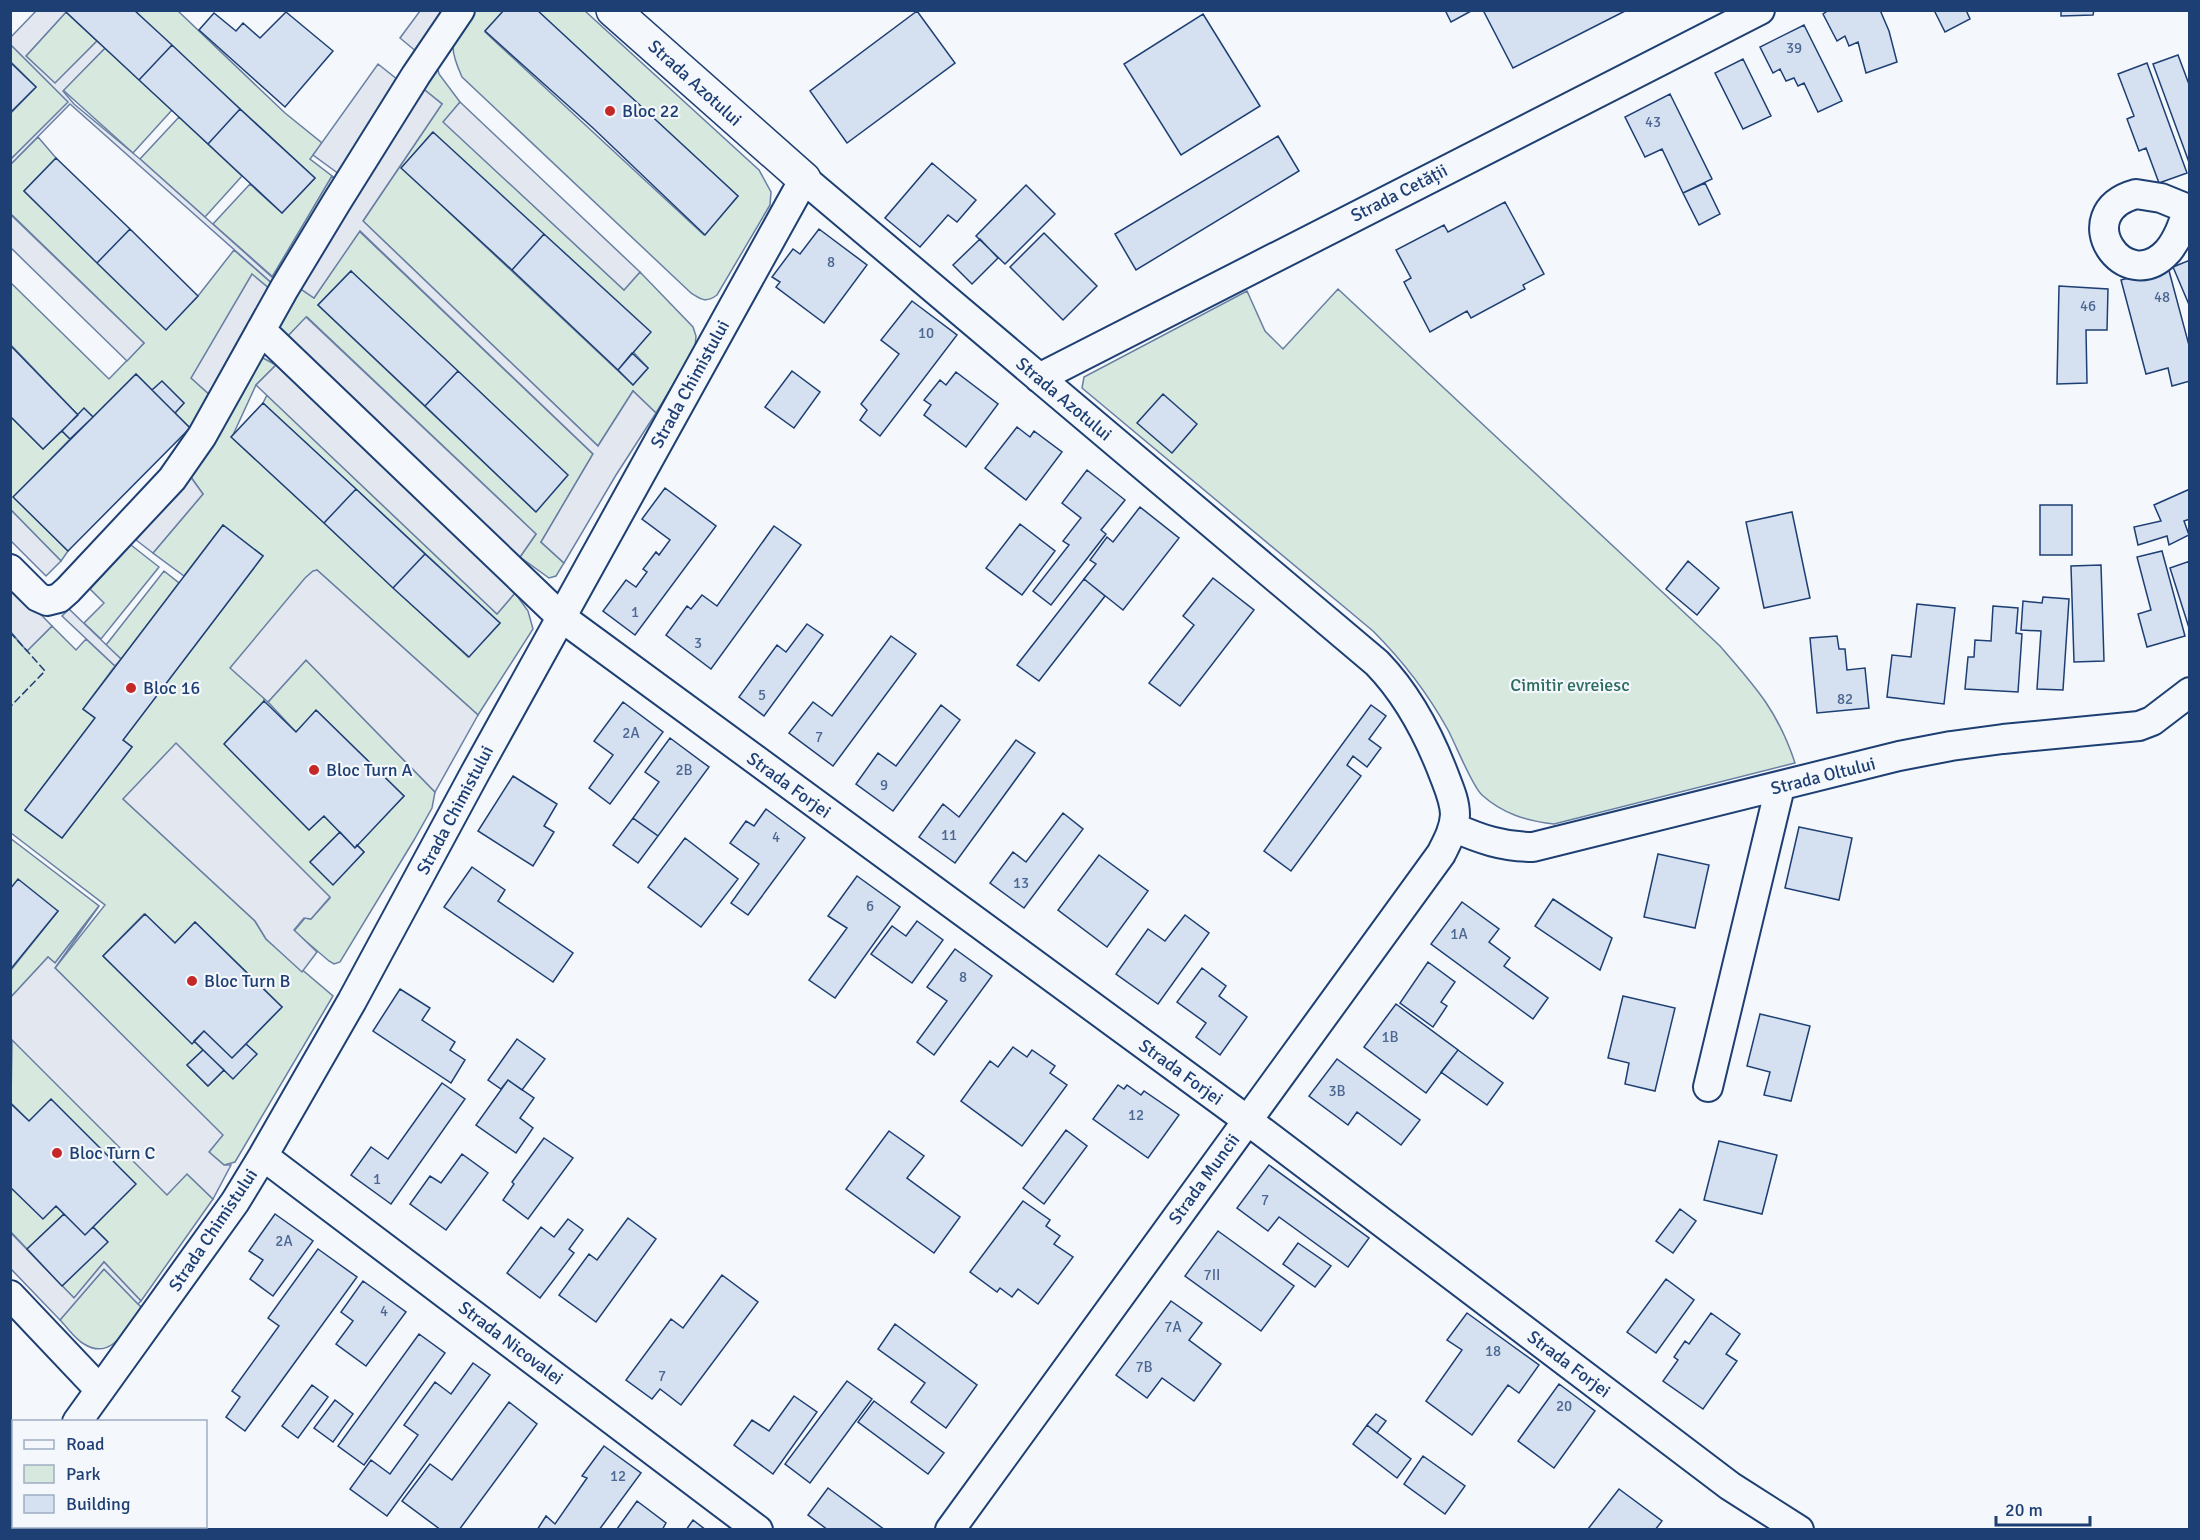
<svg xmlns="http://www.w3.org/2000/svg" width="2200" height="1540" viewBox="0 0 2200 1540" font-family="Signika,sans-serif">
<rect width="100%" height="100%" fill="#f4f7fb"/>
<path fill="#d7e8df" stroke="#687fa3" stroke-width="1.5" fill-rule="evenodd" d="M134,11h44l107,102 37,30 -12,16 22,17 -59,101 -60,-53 37,-40 32,29 33,-35z
M474,11h30l-19,21 219,203 34,-39 -201,-185h48l174,159 12,22 -1,13 -53,90c-11,8 -15,5 -26,-2l-229,-216c-16,-35 -10,-37 12,-66z
M66,12l31,29 -42,43 -29,-28z
M11,45l58,57 -58,57v-46l25,-26 -25,-25z
M105,48l67,62 -39,43 -70,-63z
M436,62l3,12 21,28 -16,20 180,168 16,-18 53,55 3,9 -1,12 -39,65 -23,-22 -35,55 -235,-225 79,-117 -21,-17zM432,133l216,235 -15,17 -231,-217z
M179,117l63,59 -37,41 -65,-58z
M38,137l18,21 -32,33 142,138 32,-33 36,-46 40,35 -3,5 -19,-15 -41,121 -21,32 -15,-15 9,-10 -22,-21 -10,8 -16,-16 -43,43 -9,-8 -6,6 -67,-70 -1,-63 99,97 35,-36 -133,-129v-50z
M359,231l234,223 -52,88 23,21 -8,13 -7,2 -29,-21 16,-23 -229,-217 -20,20 -10,-6 18,-46 19,13zM351,271l185,241 -218,-207z
M1338,289l382,357c35,40 58,65 75,117l-241,61c-27,-3 -51,-10 -72,-29 -10,-9 -26,-50 -34,-65 -21,-38 -45,-69 -75,-99l-291,-243 2,-11 163,-86 18,40 18,18z
M263,358l13,7 -20,20 -24,52 236,220 32,-34 -237,-220 4,-8 230,219 18,-21 13,18 5,18 -55,86 -161,-145 -53,128v3l-39,42 84,87 15,-14 16,16 -30,30 23,22 31,-32 -7,-7 47,-49 -87,-85 -21,21 -28,-30 38,-42 129,132 -3,16 -18,32 -74,122 -6,2 -5,-3 -35,-30 11,-13 6,1 19,-21 -207,-99 132,122 11,18 67,57 -98,166 -11,3 -15,-13 13,-17 -167,-167 50,-63 -94,-72 -1,-201 17,19 25,-25 24,24 10,-11 29,27 -32,43 12,9 -70,92 37,28 70,-91 -9,-7 140,-184 -40,-31 -39,51 -31,-23 50,-59 -13,-18 68,-115zM144,914l31,29 20,-21 87,85 -36,37 10,11 -32,15 -16,16 -21,-21 16,-15 -9,-9 -2,2 -89,-87z
M10,416l33,33 19,-18 8,8 -56,58 54,54 -7,10 -50,-51z
M131,545l28,22 -58,72 -17,-16 20,-20 -14,-14z
M164,571l15,12 -58,76 -15,-14z
M10,838l89,68 -44,57 -7,-6 -37,40v-27l47,-59 -47,-22z
M12,1037l155,157 19,-21 27,26 -72,102 -37,-39 -30,36 -12,-12 45,-45 -14,-14 42,-43 -106,-63 -18,-18z
M10,1187l46,19 8,8 -37,35 -16,-17z
M104,1269l38,39c-14,18 -30,54 -58,36 -9,-5 -16,-16 -24,-24z"/>
<path fill="#e3e8f0" stroke="#687fa3" stroke-width="1.5" d="M36,11h31l-41,45 29,27 42,-42 8,7 -42,43 11,13 66,55 132,118 60,-101 4,3 -62,106 -204,-181 -59,60v-5l57,-57 -57,-57 -1,-7z
M420,11h28l-30,42 -18,-15z
M378,64l20,16 -59,94 -26,-19z
M421,87l21,17 -79,117 235,225 35,-55 23,22 -40,62 -52,88 -23,-21 52,-88 -233,-223 -46,67 -19,-13z
M460,102l180,170 -16,18 -181,-168z
M10,214l134,129 -17,18 -116,-113z
M252,274l19,16 -60,106 -20,-18z
M306,317l230,217 -16,23 -233,-220z
M276,365l239,228 -18,21 -241,-229z
M190,476l13,18 -50,59 -17,-13z
M11,510l50,51 -15,15 -35,-35z
M317,570l161,145 -43,77 -129,-132 -38,42 -38,-34 75,-90 8,-7z
M10,583l42,43 -25,25 -16,-19z
M69,609l52,50 -6,7 -53,-50z
M176,743l154,154 -19,22 -7,-1 -10,12 23,22 -15,20 -36,-33 -11,-18 -132,-122z
M99,906l-44,62 168,167 -14,17 15,13h7l-18,34 -26,-25 -20,21 -156,-156v-42l37,-40 7,6z
M10,1232l64,66 30,-36 37,39 -3,3 -34,-35 -44,51 -49,-51z"/>
<path fill="#d5e0f0" stroke="#1d3f73" stroke-width="1.5" d="M67,10h67l38,35 -33,35 -73,-68z
M504,10h33l201,186 -33,39 -112,-107 -108,-97z
M1445,10h28l-22,12z
M1483,10h144l-114,58z
M1829,10h51l9,21 8,31 -31,11 -8,-31 -9,4 -4,-10 -8,5 -14,-27z
M1934,10h32l4,9 -25,13z
M2061,10h33l-1,5 -32,1z
M917,11l38,52 -108,80 -37,-52z
M286,12l47,39 -48,56 -86,-77 15,-17 22,18 7,-8 17,15z
M1203,14l57,92 -79,49 -57,-91z
M1804,25l38,76 -24,11 -14,-29 -6,3 -4,-8 -8,3 -6,-12 -7,4 -13,-26z
M172,45l68,64 -32,35 -69,-64z
M2178,55l12,32v78l-37,-101z
M1743,59l28,57 -28,13 -28,-56z
M10,62l26,25 -26,26z
M2147,63l40,110 -28,10 -13,-35 -7,3 -12,-32 7,-3 -16,-42z
M1670,94l42,85 -29,14 -21,-44 -17,8 -20,-40z
M240,109l75,69 -33,35 -74,-69z
M433,132l111,102 -32,36 -111,-102z
M1278,136l21,35 -163,99 -21,-36z
M56,158l74,71 -33,34 -73,-72z
M932,163l44,37 -19,22 -9,-7 -28,32 -35,-29z
M1705,183l15,31 -21,11 -16,-32z
M1026,185l29,29 -50,50 -29,-28z
M1505,202l39,72 -21,11 2,4 -54,29 -4,-7 -37,21 -26,-50 7,-4 -15,-28 48,-25 4,7z
M130,229l68,67 -32,34 -69,-67z
M819,229l48,36 -43,58 -48,-36 4,-5 -8,-5 21,-28 7,5z
M1044,233l53,53 -34,34 -53,-53z
M544,234l107,98 -33,38 -106,-100z
M980,239l18,19 -26,26 -19,-19z
M2190,260v47l-17,-40z
M2168,267l22,82v32l-18,5 -4,-18 -22,6 -25,-94z
M351,271l107,100 -33,35 -107,-101z
M2059,286l49,3 -1,41h-21l1,53 -30,1z
M912,301l45,34 -77,101 -20,-16 7,-10 -6,-6 38,-50 -18,-14z
M10,345l68,70 -35,34 -33,-33z
M632,353l16,15 -15,17 -15,-15z
M458,371l110,104 -32,37 -111,-106z
M792,371l28,21 -26,36 -29,-21z
M956,372l42,32 -32,43 -42,-32 7,-10 -7,-5 16,-20 6,5z
M136,374l54,54 -122,123 -55,-54z
M162,381l22,22 -9,10 -23,-23z
M1163,394l34,30 -25,29 -35,-30z
M263,403l93,86 -32,34 -93,-86z
M84,408l9,9 -23,22 -8,-8z
M1017,427l13,10 4,-6 28,21 -36,48 -41,-32z
M1087,470l38,30 -24,30 5,4 -55,71 -18,-14 36,-46 -6,-4 18,-23 -19,-15z
M665,488l51,38 -81,109 -32,-24 23,-31 10,7 11,-15 -4,-3 13,-17 3,3 11,-15 -28,-21z
M356,489l69,65 -32,34 -69,-65z
M2190,489v30l-6,2 5,14 -20,10 -2,-9 -29,9 -4,-18 27,-6 -7,-16z
M2040,505h32v50h-32z
M1140,507l39,31 -56,72 -39,-31 12,-15 -6,-4 17,-23 6,5z
M1792,512l18,86 -46,10 -18,-86z
M1020,524l35,27 -33,44 -36,-27z
M223,525l40,31 -140,184 9,7 -70,91 -37,-28 70,-92 -12,-9z
M774,526l27,19 -90,124 -45,-34 21,-29 4,3 11,-14 15,11z
M2162,551l23,85 -38,11 -9,-33 13,-4 -14,-53z
M425,554l75,69 -31,34 -76,-69z
M1688,561l31,27 -22,27 -31,-26z
M2190,561v70l-20,-63z
M2101,565l3,96 -30,1 -3,-96z
M1213,578l41,32 -74,96 -31,-23 45,-58 -11,-9z
M1084,579l21,17 -66,85 -22,-16z
M2043,597l26,2 -6,91 -26,-1 4,-58 -20,-1 2,-29 19,2z
M1917,604l38,4 -11,96 -57,-7 5,-42 19,2z
M1993,606l25,2 -2,25 6,1 -4,58 -53,-3 3,-32h6l1,-17 16,1z
M807,624l16,11 -59,81 -25,-19 38,-52 9,7z
M891,636l25,18 -83,112 -44,-33 24,-31 19,14z
M1837,636l2,13h6l2,21 18,-2 4,40 -52,5 -7,-75z
M264,701l32,31 20,-22 88,86 -49,52 -31,-32 -15,14 -85,-86z
M623,702l40,30 -53,72 -21,-16 24,-33 -19,-14z
M941,705l19,15 -67,91 -37,-27 22,-31 18,13z
M1371,705l15,11 -17,23 12,9 -14,19 -14,-11 -6,9 14,11 -70,95 -27,-20z
M670,738l39,29 -51,69 -25,-18 26,-36 -14,-10z
M1016,740l19,13 -80,110 -36,-26 24,-33 16,13z
M513,776l44,28 -13,22 10,6 -21,34 -55,-35z
M766,809l39,29 -57,77 -17,-12 28,-39 -29,-21 16,-22 8,5z
M1063,813l20,16 -59,79 -34,-25 23,-31 13,10z
M633,818l25,18 -20,27 -25,-18z
M1799,827l53,11 -13,62 -54,-12z
M340,832l15,16 2,-3 7,7 -31,33 -23,-23z
M685,838l53,41 -37,48 -53,-40z
M1658,854l51,11 -14,63 -51,-11z
M1099,855l49,36 -41,56 -49,-37z
M472,867l33,23 -7,11 75,52 -20,29 -109,-75z
M857,876l43,31 -65,91 -26,-18 38,-52 -19,-12z
M18,879l40,32 -48,59v-81z
M1553,899l59,39 -12,32 -65,-44z
M1462,902l37,27 -10,13 21,16 -6,8 44,32 -15,21 -102,-75z
M145,914l30,29 20,-21 87,85 -50,51 -28,-27 -12,13 -89,-88z
M1185,915l24,18 -51,71 -42,-30 32,-45 17,12z
M917,921l26,19 -31,43 -41,-29 21,-28 14,10z
M955,949l37,27 -58,79 -17,-13 30,-41 -20,-14z
M1428,962l27,20 -14,20 6,4 -14,21 -33,-24z
M1202,968l24,18 -7,10 28,21 -27,38 -24,-18 10,-14 -29,-21z
M400,989l30,19 -8,12 33,22 -5,8 15,10 -14,23 -78,-52z
M1623,996l52,12 -20,83 -30,-7 4,-21 -21,-5z
M1396,1004l62,46 -32,43 -62,-46z
M1760,1014l50,12 -19,75 -27,-6 6,-23 -23,-6z
M204,1031l28,27 14,-14 11,10 -24,25 -39,-38z
M517,1039l28,20 -23,31 -14,-10 -7,9 -13,-9z
M1013,1047l14,10 5,-7 23,16 -5,7 17,12 -45,61 -61,-45 29,-40 8,6z
M203,1050l21,20 -16,16 -21,-21z
M1458,1050l45,33 -16,22 -46,-33z
M1337,1059l83,61 -19,25 -44,-33 -9,13 -39,-29z
M508,1080l26,18 -14,20 13,10 -17,25 -40,-28z
M442,1083l23,16 -74,105 -40,-29 20,-28 17,12z
M1118,1085l6,4 3,-4 14,10 3,-4 35,24 -31,43 -55,-39z
M51,1099l85,85 -51,51 -29,-29 -13,13 -33,-32v-84l19,18z
M1066,1130l21,16 -43,58 -21,-16z
M889,1131l35,25 -17,22 53,39 -26,36 -88,-64z
M544,1138l29,20 -45,61 -25,-19 11,-16 -2,-2z
M1719,1141l58,14 -15,59 -58,-14z
M462,1154l26,19 -42,57 -36,-26 20,-28 11,7z
M1269,1165l100,73 -21,29 -69,-50 -11,14 -31,-23z
M1023,1201l27,19 -4,6 14,10 -6,8 19,13 -35,47 -20,-15 -6,8 -12,-9 -3,4 -27,-20z
M1680,1209l16,12 -23,32 -17,-12z
M64,1214l21,21 8,-8 15,15 -46,44 -35,-37z
M275,1214l38,27 -40,55 -23,-17 13,-19 -14,-9z
M628,1218l28,21 -60,83 -37,-27 30,-41 8,6z
M568,1219l15,11 -14,19 5,4 -34,45 -33,-25 34,-46 13,10z
M1218,1231l76,55 -33,45 -76,-55z
M1298,1243l33,23 -16,21 -32,-23z
M318,1249l39,28 -112,154 -19,-14 14,-20 -8,-6 47,-65 -11,-8z
M722,1275l36,27 -77,103 -21,-16 -8,10 -26,-19 45,-61 12,9z
M1666,1279l28,21 -38,53 -29,-21z
M363,1281l43,31 -40,54 -30,-22 17,-23 -12,-9z
M1171,1301l31,22 -13,17 32,24 -27,37 -32,-23 -15,20 -31,-23z
M1467,1313l72,52 -20,28 -11,-8 -36,50 -46,-34 36,-51 -15,-10z
M1711,1313l29,21 -14,20 11,7 -34,48 -40,-28 15,-21 -4,-3 11,-16 4,3z
M895,1324l82,61 -31,43 -35,-26 14,-19 -47,-34z
M419,1334l26,19 -81,112 -26,-19z
M473,1363l17,12 -103,141 -37,-27 21,-29 19,14 28,-39 -14,-10 31,-43 16,12z
M847,1381l25,18 -62,84 -25,-19z
M1559,1384l36,27 -41,57 -36,-27z
M312,1385l16,12 -30,41 -16,-12z
M794,1396l23,16 -44,62 -39,-29 18,-25 17,11z
M335,1400l18,14 -20,28 -19,-14z
M874,1401l70,52 -16,21 -70,-52z
M509,1402l28,22 -78,106h-18l-39,-29 28,-37 22,16z
M1376,1414l10,7 -9,12 -10,-8z
M1367,1425l44,34 -14,19 -44,-34z
M604,1446l37,27 -42,57h-62l9,-14 9,8 32,-46 -5,-2z
M1423,1456l42,30 -20,28 -41,-30z
M828,1488l57,42h-57l-20,-15z
M1619,1489l43,32 -7,9 -67,-1z
M637,1501l29,22 -4,7 -45,-1z
M693,1520l13,10h-20z
M105,1526h62l-2,4h-57z"/>
<g fill="none" stroke-linecap="round" stroke-linejoin="round">
<g stroke="#1d3f73" stroke-width="32">
<path id="minor" d="M2136,194l25,4 27,11c-5,15 -10,30 -20,42 -43,48 -101,-38 -32,-57z
M261,330l300,287 686,503 483,366 69,44
M1039,378l721,-368
M10,569l28,28 9,4 12,-3 9,-8 104,-111 30,-43 82,-147 52,-86 80,-128 44,-65
M1453,827c27,12 50,20 80,20l366,-91 52,-10 52,-7 136,-13 13,-5 38,-29
M1708,1087l72,-300
M263,1156l495,374
M10,1295l90,95
M77,1422l158,-220 28,-46 89,-155 123,-228 329,-594 573,484c31,32 51,70 67,112 5,13 11,26 11,40 -1,15 -8,27 -14,39l-491,676
M10,1511l4,-4"/>
</g>
<g stroke="#1d3f73" stroke-width="36">
<path id="tertiary" d="M613,10l191,169"/>
</g>
<use href="#minor" stroke="#f4f7fb" stroke-width="28"/>
<use href="#tertiary" stroke="#f4f7fb" stroke-width="33"/>
<path stroke="#1d3f73" stroke-width="1.5" stroke-dasharray="8 3" stroke-linecap="butt" d="M10,632l35,39 -35,36"/>
</g>
<g fill="#c62828" stroke="#f4f7fb" stroke-width="2">
<circle cx="610" cy="111" r="6"/>
<circle cx="131" cy="688" r="6"/>
<circle cx="314" cy="770" r="6"/>
<circle cx="192" cy="981" r="6"/>
<circle cx="57" cy="1153" r="6"/>
</g>
<g text-anchor="middle" dominant-baseline="central" stroke-width="4.5" stroke-linejoin="round" paint-order="stroke">
<g font-size="15" fill="#4b6792">
<text x="1794" y="48">39</text>
<text x="1653" y="122">43</text>
<text x="831" y="262">8</text>
<text x="2162" y="297">48</text>
<text x="2088" y="306">46</text>
<text x="926" y="333">10</text>
<text x="635" y="612">1</text>
<text x="698" y="643">3</text>
<text x="762" y="695">5</text>
<text x="1845" y="699">82</text>
<text x="631" y="733">2A</text>
<text x="819" y="737">7</text>
<text x="684" y="770">2B</text>
<text x="884" y="785">9</text>
<text x="949" y="835">11</text>
<text x="776" y="837">4</text>
<text x="1021" y="883">13</text>
<text x="870" y="906">6</text>
<text x="1459" y="934">1A</text>
<text x="963" y="977">8</text>
<text x="1390" y="1037">1B</text>
<text x="1337" y="1091">3B</text>
<text x="1136" y="1115">12</text>
<text x="377" y="1179">1</text>
<text x="1265" y="1200">7</text>
<text x="284" y="1241">2A</text>
<text x="1212" y="1275">7II</text>
<text x="384" y="1311">4</text>
<text x="1173" y="1327">7A</text>
<text x="1493" y="1351">18</text>
<text x="1144" y="1367">7B</text>
<text x="662" y="1376">7</text>
<text x="1564" y="1406">20</text>
<text x="618" y="1476">12</text>
</g>
<g font-size="18" fill="#1d3f73" stroke="#f4f7fb">
<text transform="translate(695 83) rotate(42)">Strada Azotului</text>
<text transform="translate(1399 193) rotate(-27)">Strada Cetății</text>
<text transform="translate(690 384) rotate(-61)">Strada Chimistului</text>
<text transform="translate(1064 399) rotate(40)">Strada Azotului</text>
<text transform="translate(1823 776) rotate(-14)">Strada Oltului</text>
<text transform="translate(789 785) rotate(36)">Strada Forjei</text>
<text transform="translate(455 810) rotate(-62)">Strada Chimistului</text>
<text transform="translate(1181 1072) rotate(36)">Strada Forjei</text>
<text transform="translate(1204 1179) rotate(-54)">Strada Muncii</text>
<text transform="translate(213 1230) rotate(-56)">Strada Chimistului</text>
<text transform="translate(511 1343) rotate(37)">Strada Nicovalei</text>
<text transform="translate(1569 1364) rotate(37)">Strada Forjei</text>
</g>
<g font-size="18" fill="#1d3f73" stroke="#f4f7fb" text-anchor="start">
<text x="622" y="111">Bloc 22</text>
<text x="143" y="688">Bloc 16</text>
<text x="326" y="770">Bloc Turn A</text>
<text x="204" y="981">Bloc Turn B</text>
<text x="69" y="1153">Bloc Turn C</text>
</g>
<g font-size="18" fill="#2c6c60" stroke="#f4f7fb">
<text x="1570" y="685">Cimitir evreiesc</text>
</g>
</g>
<rect width="2200" height="1540" fill="none" stroke="#1d3f73" stroke-width="24"/>
<rect x="12" y="1420" width="195" height="108" fill="#f4f7fb" stroke="#9eadc5" stroke-width="1.5"/>
<rect x="24" y="1440" width="30" height="9" fill="#f4f7fb" stroke="#9eadc5" stroke-width="1.5"/>
<text x="66" y="1450" font-size="18" fill="#1d3f73">Road</text>
<rect x="24" y="1465" width="30" height="18" fill="#d7e8df" stroke="#9eadc5" stroke-width="1.5"/>
<text x="66" y="1480" font-size="18" fill="#1d3f73">Park</text>
<rect x="24" y="1495" width="30" height="18" fill="#d5e0f0" stroke="#9eadc5" stroke-width="1.5"/>
<text x="66" y="1510" font-size="18" fill="#1d3f73">Building</text>
<path d="M1996 1516v9h94v-9" fill="none" stroke="#1d3f73" stroke-width="3"/>
<text x="2005" y="1516" font-size="18" fill="#1d3f73" stroke="#f4f7fb" stroke-width="4.5" paint-order="stroke">20 m</text>
</svg>
